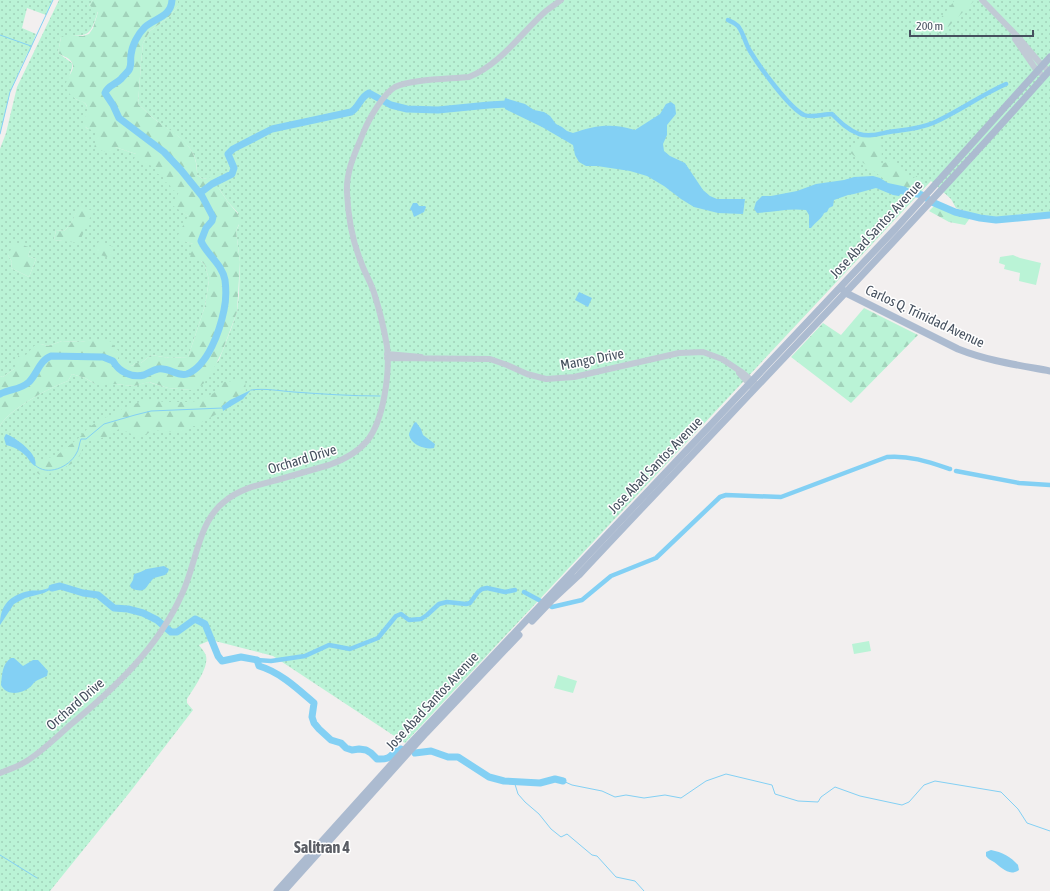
<svg xmlns="http://www.w3.org/2000/svg" width="1050" height="891" viewBox="0 0 1050 891" font-family="'Asap Condensed',sans-serif">
<defs>
<pattern id="grass-dots" width="8" height="8" patternUnits="userSpaceOnUse"><rect width="8" height="8" fill="#baf3d6"/><path d="M2 2h.1M6 6h.1" fill="none" stroke="#a1d2ba" stroke-width="1.8" stroke-linecap="round"/></pattern>
<pattern id="forest-firs" width="22" height="20" patternUnits="userSpaceOnUse"><rect width="22" height="20" fill="#baf3d6"/><path d="M5 1l3.5 6h-7zM16 11l3.5 6h-7z" fill="#a1d2ba"/></pattern>
</defs>
<rect width="100%" height="100%" fill="#f2efef"/>
<path fill="url(#grass-dots)" fill-rule="evenodd" d="M0,0h53l-7,15 -19,-7 -5,20 14,6 -6,17 -3,3 -17,38 -10,42z
M59,0h34l-4,5 9,6c-9,30 -10,22 -37,26l-3,16 14,10c1,5 -1,6 -2,11 -1,3 2,19 3,22 3,6 12,3 14,11 2,9 -5,9 -1,21l8,2 21,17 21,7 21,14 22,24 4,20 5,4 -1,26 6,2 8,17 4,4 4,15 -4,26 -17,51 -18,1 -19,-3 -10,8h-6l-3,3 -14,-7 -15,-20 -23,3 -18,-1 -14,5 -7,-2 -27,25 -11,8 -3,-1v-227l6,-16 11,-46zM79,206l-15,35 -10,-1 2,-10 8,1 7,-7zM31,248l-3,8 8,3 -7,18 -18,-9 1,-6 -4,-7z
M178,0h872v212l-55,5 -21,-3 -18,-6 -5,-9 -20,-18 -526,562 -132,-87 -62,-16 -12,5c2,3 6,7 7,11 3,12 -13,33 -19,43v4l6,7 -63,82 -80,99h-50v-465c9,-17 49,-38 68,-45l4,-7 13,4 10,6h20l19,2 14,-4 20,6 22,2 29,-30 12,-31 6,-17 2,-18 1,-32 -4,-31 3,-6 -1,-12 -10,-11 -8,-12 -13,-12 -4,1 -6,-4c2,-29 -20,-39 -40,-54 -7,-5 -13,-12 -19,-17l3,-41 2,-20 7,-12 19,-14 9,-11z"/>
<path fill="url(#forest-firs)" d="M93,0h85v6l-9,11 -19,14 -7,12 -2,20 -3,41c6,5 12,12 19,17 21,15 41,24 40,54l6,4 8,-2 17,25 10,12 2,8 -4,9 4,31 -3,50 -15,40 -12,24 -7,8 -7,4 -6,2 -22,-2 -19,-6 -15,4 -19,-2h-20l-10,-6 -13,-4 -4,7c-19,7 -59,28 -68,45v-50l3,1 11,-8 5,-15 6,2 9,-10 7,-2 7,2 14,-5 18,1 17,-3h6l9,3c2,8 10,6 6,17l6,2 8,5 3,-3h6l10,-8 19,3 18,-1 17,-51 4,-26 -4,-15 -4,-4 -11,-3 3,-14 -17,-5 12,-23 -16,-11 7,-13 -7,-2 -3,-7 -6,-1 1,-6 -9,-3 2,-5 -23,-9 2,-5 -21,-7 -3,7 -18,-6 4,-14c-4,-5 -11,-4 -15,-9 0,-6 5,-12 4,-18 -1,-5 -5,-5 -9,-7 -4,-1 -12,-9 -12,-13 -2,-9 12,-17 5,-26 -3,-4 -9,-5 -13,-8l3,-16 4,-2 18,1 6,-2 4,-6 5,-16 -9,-7z
M955,0h20l-34,34 -9,-5z
M878,136l4,12 -1,16 12,-4 19,19 5,-3c1,8 1,11 -6,15l-22,-8 -41,-32 11,-8 5,-6z
M935,205l35,13 -5,7 -16,-3 -20,-11z
M79,206l14,5 -14,32 -25,-3 2,-10 8,1 7,-7z
M99,241l14,6 -3,11 -16,-5z
M13,245h10l8,3 -3,8 8,3 -7,18 -18,-9 1,-6 -4,-7z
M864,308l54,27 -67,68 -60,-46 32,-34 18,12z
M245,380l1,13 -16,7 -8,6 -2,-1 1,7 -18,9 -5,5h-7l-12,7 -26,-3 -6,4 -6,1h-7l-15,-6c-5,2 -8,7 -13,8 -6,2 -12,1 -18,4 -6,4 -6,11 -9,16 -7,10 -25,14 -35,19 -8,-2 -12,-7 -14,-14l3,3h3l1,-4 2,-1 17,-4 24,-19 8,-9 9,-6 29,-15 17,-6 7,-1 15,2h27l7,-2 15,-7 9,-11z"/>
<path fill="#baf3d6" d="M1013,255l7,3 21,5 -5,22 -17,-4 1,-8 -16,-4 1,-4 -6,-2 1,-6z
M869,641l2,10 -17,3 -2,-10z
M558,675l19,6 -4,12 -19,-5z"/>
<path fill="#83d0f4" d="M505,98l20,6 9,6 10,2 6,4 6,8 6,3 5,4 6,2c22,-8 40,-10 62,-3l25,-16 6,-10 5,-2 4,3 1,9 -9,11v10l-4,9 1,7 6,5 15,7 18,27 7,6 7,3h28l-2,15 -25,-1 -24,-6 -13,-8 -17,-13 -17,-10 -17,-5 -33,-5h-11l-7,-4 -4,-7 -2,-10 -31,-18 -37,-18 -1,-6z
M873,176l7,2 8,5 19,4 -8,9 -6,-1 -17,-7 -22,6 -6,1 -14,5 -1,6 -4,2 -2,4 -3,1c-2,6 -9,9 -13,15h-2v-13l-3,-5c-17,-2 -32,2 -49,3l-3,-4 2,-7 6,-6h9l26,-5 19,-7 28,-4 10,-3z
M413,203h4l2,3h6l1,1 -2,5 -10,5 -2,-6 -2,-2z
M579,292l13,6 -4,9 -13,-7z
M251,390l-8,9 -20,12 -1,-5 8,-6z
M416,422l5,7 2,6 12,9 -1,4c-8,2 -23,-3 -25,-13 0,-3 4,-9 5,-12z
M6,434c9,3 34,21 29,32 -5,-3 -6,-7 -9,-10 -6,-6 -12,-9 -20,-11l-2,-7z
M164,566l5,3 -1,3 -3,3 -11,3c-9,8 -7,17 -23,10l-1,-3 3,-5 1,-6c5,-1 8,-3 13,-5 6,-1 11,-2 17,-3z
M57,585l3,1h-3l-13,7 -19,5 -11,6 -14,21c0,-20 10,-30 29,-34 4,-1 9,0 13,-1 5,-1 9,-3 15,-5z
M11,658h3l9,8 10,-6h5l10,11 -1,5c-4,2 -8,3 -11,5 -3,2 -4,5 -7,7 -8,6 -23,8 -28,-3 1,-10 1,-21 10,-27z
M991,850c11,2 20,7 27,15l1,5c-10,7 -18,-3 -25,-8 -3,-2 -6,-3 -8,-6v-4z"/>
<g fill="none" stroke-linecap="round" stroke-linejoin="round">
<path stroke="#83d0f4" stroke-width="1" d="M0,35l31,11
M0,134l10,-42 43,-92
M251,390c14,-2 29,1 43,2 28,2 57,4 86,4
M35,465c12,12 34,2 41,-11 3,-4 3,-10 5,-15h5l18,-15 31,-9 16,-4 72,-3
M514,781l4,13 7,8 14,12 12,15 10,8 6,-3 25,21 5,1 19,21 19,4 9,10
M563,781l9,4 30,6 13,6 11,-2 18,3 21,-3 16,3 25,-17 20,-7 46,11 3,9 23,7 20,1 3,-5 14,-10 25,9 42,9 7,-3 15,-17 11,-4 66,11 17,17 9,14 23,8
M0,855l37,23"/>
<path stroke="#83d0f4" stroke-width="4.5" d="M728,20l6,3 4,3c6,8 7,17 12,25 9,15 39,57 54,64 8,3 20,-1 28,-1 8,8 16,16 27,20 10,3 20,0 30,-2 15,-2 30,-3 44,-9 25,-11 48,-28 73,-39
M956,471l63,12 31,2
M524,592l28,15 30,-7 29,-24 45,-18 64,-61 6,-2 55,2 106,-40c22,-2 42,5 63,12
M257,660l14,1 34,-5 24,-11 21,4 28,-11 18,-22 5,-2 8,6 12,-1 6,-4 12,-11 8,-2 19,2 4,-1 8,-11 4,-3 5,-1 18,4 10,-2"/>
<path stroke="#83d0f4" stroke-width="7" d="M895,189l27,6 10,7 23,10 25,6 16,2 54,-5
M200,193l12,-9 20,-10 2,-6 -6,-14 5,-5 39,-20 79,-17c8,-4 9,-15 18,-19l22,12 16,4 31,1 51,-5 17,-1 6,3
M0,394c10,-5 20,-4 29,-12 8,-8 11,-22 22,-26l52,1 10,4c6,11 19,17 31,14 5,-2 9,-5 14,-6 11,-2 19,8 29,5 21,-8 33,-44 37,-64 2,-9 2,-22 1,-30 -3,-16 -18,-25 -24,-39l5,-13 6,-7 1,-4 -11,-21 -21,-26 -17,-18 -45,-34 -6,-13 -8,-12c2,-7 11,-9 16,-14 2,-3 6,-6 8,-9 3,-5 1,-10 2,-15 1,-10 7,-21 14,-28 10,-9 26,-10 27,-27
M52,588l8,-2 23,7 15,2 16,13 14,1 15,4 14,7 14,12h6l18,-13 10,5 13,32 4,5 19,-4 16,3 2,6c21,6 39,23 55,37l-2,14 2,6 5,6 12,11 10,3 5,5 6,2 7,-1 7,1 5,3 6,6c18,1 12,-7 24,-10
M415,753l16,-2 17,6h10l31,20 15,4 36,2 15,-4 8,2"/>
<path stroke="#c1cad5" stroke-width="6" d="M982,0l36,37 22,26 9,8
M1015,39l20,29 5,5
M387,354l34,3
M387,358l103,1 17,6 20,9 19,5 28,-2 105,-24 24,-1 19,7 21,14 13,11
M739,373l15,16
M0,773c8,-3 17,-6 25,-11 14,-8 32,-25 44,-36 45,-37 89,-78 113,-132 14,-29 16,-72 42,-92 15,-13 34,-17 53,-22 17,-5 35,-10 52,-15 14,-5 28,-12 38,-24 17,-21 23,-69 20,-95 -3,-17 -7,-34 -12,-50 -3,-12 -10,-22 -14,-34 -9,-22 -13,-46 -14,-70 -1,-22 9,-41 17,-61 5,-12 19,-37 31,-44 15,-8 56,-8 74,-10 32,-13 52,-44 77,-66 5,-4 10,-7 15,-11"/>
<path stroke="#acbbd0" stroke-width="7" d="M843,290l3,3 112,56c30,12 60,16 92,22
M532,621l19,-20 28,-26c157,-168 318,-333 471,-505
M277,891l130,-144 489,-519 154,-171
M284,891l142,-158 93,-98"/>
</g>
<g text-anchor="middle" dominant-baseline="central" stroke-width="3" stroke-linejoin="round" paint-order="stroke">
<g font-size="14" fill="#45505e" stroke="#fff">
<text transform="translate(876 229) rotate(-47)">Jose Abad Santos Avenue</text>
<text transform="translate(925 316) rotate(25)">Carlos Q. Trinidad Avenue</text>
<text transform="translate(592 359) rotate(-11)">Mango Drive</text>
<text transform="translate(302 459) rotate(-17)">Orchard Drive</text>
<text transform="translate(655 465) rotate(-46)">Jose Abad Santos Avenue</text>
<text transform="translate(432 701) rotate(-47)">Jose Abad Santos Avenue</text>
<text transform="translate(75 704) rotate(-41)">Orchard Drive</text>
</g>
<g font-size="16" font-weight="bold" fill="#5b5e65" stroke="#fff">
<text x="322" y="847">Salitran 4</text>
</g>
</g>
<path d="M910 30v6h123v-6" fill="none" stroke="#45505e" stroke-width="2"/>
<text x="916" y="30" font-size="12" fill="#45505e" stroke="#ffffff" stroke-width="3" paint-order="stroke">200 m</text>
</svg>
